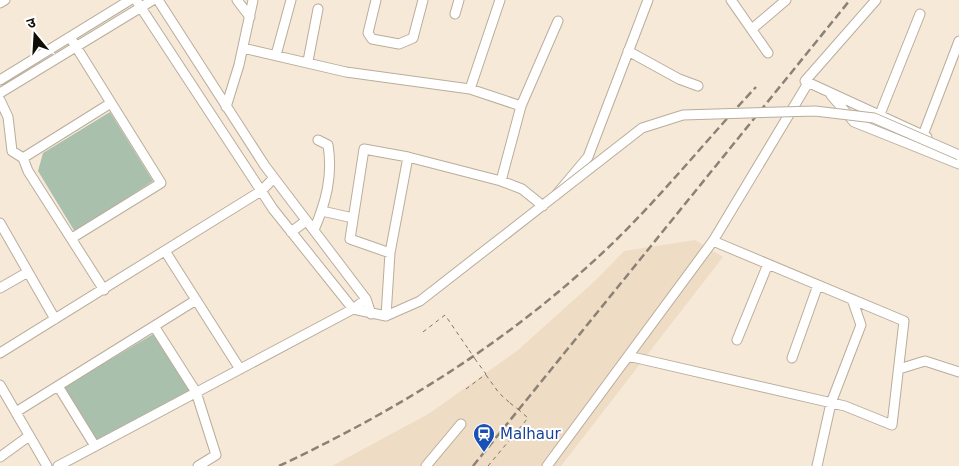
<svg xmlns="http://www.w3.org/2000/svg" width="959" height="466" viewBox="0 0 959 466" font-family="'DejaVu Sans','Noto Sans Devanagari',sans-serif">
<rect width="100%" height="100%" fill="#f7e9d8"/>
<path fill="#efdcc5" d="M695,240l28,17 -162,209h-229l98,-53 88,-63 79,-71 27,-28z"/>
<path fill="#a9c0ac" d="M110,112l43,69 -78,51 -37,-61 5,-18z
M155,333l36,58 -95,50 -32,-54z"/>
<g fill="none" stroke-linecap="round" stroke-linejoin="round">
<g stroke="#baad9c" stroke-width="11">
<path id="minor" d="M136,0l137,209 80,100 33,7 34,-15 136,-106 32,-38 60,-157
M158,0l107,166 101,133 5,15
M237,0l13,17
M376,0l-8,33 4,6 27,5 14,-6 10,-38
M731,0l37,53
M876,0l-71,81 122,56
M0,3l5,-3
M455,14l4,-14
M752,29l34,-29
M70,37l91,146 -89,55
M243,48l103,24 124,17 51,17
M628,51l51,28 19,7
M276,55l15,-55
M308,61l10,-52
M0,80l130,-80
M470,89l30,-89
M0,93l153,-93
M831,95l23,27 105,42
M0,100l8,17 4,34 11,7 5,13 76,119
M226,107l13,-42 14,-65
M880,114l40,-100
M923,135l36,-94
M23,158l88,-55
M501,181l20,-75 37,-85
M322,211l31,7
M0,223l55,96
M314,230c12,-28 19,-54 14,-85l-10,-5
M291,232l15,-11
M165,251l75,118
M390,253l-40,-14 14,-90 44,8 93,24 21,8 21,17
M0,288l28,-16
M386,316l4,-63 18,-96
M154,326l42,66 20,63 -18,11
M737,340l31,-76
M0,353l261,-162 13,-13
M628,356l217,50 47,19 12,-104 -191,-80
M792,358l26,-73
M899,369l26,-8 34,11
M0,385l47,81
M58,386l37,60
M16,412l180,-112
M0,457l29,-21
M58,466l295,-157 13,-10
M426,466l35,-42
M547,466l166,-225 95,-158
M817,466l14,-63 30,-78 -9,-26"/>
</g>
<path stroke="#7d7469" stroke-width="1" stroke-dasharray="4 4" stroke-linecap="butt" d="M423,332l22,-17 24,35
M486,375l13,18 11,10
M466,389l20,-15 -11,-15
M488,466l40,-48 -9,-8"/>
<use href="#minor" stroke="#fff" stroke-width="9"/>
<path stroke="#8b8276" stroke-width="2.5" stroke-dasharray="8 4" stroke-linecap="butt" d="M279,466c125,-59 237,-129 337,-226 49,-48 92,-102 140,-153
M473,466l377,-466"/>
<g stroke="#baad9c" stroke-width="11" stroke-linecap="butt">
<path id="minor-bridge" d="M556,195l86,-67 41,-13 132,-4 59,7 85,37"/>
</g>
<path stroke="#7d7469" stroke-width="1" stroke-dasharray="4 4" stroke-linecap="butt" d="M469,350l6,9
M510,403l9,7"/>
<use href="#minor-bridge" stroke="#fff" stroke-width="9"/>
</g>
<defs>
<g id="station-pin" transform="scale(1.125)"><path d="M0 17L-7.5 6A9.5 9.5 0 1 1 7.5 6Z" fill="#1a4fb4" stroke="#fff"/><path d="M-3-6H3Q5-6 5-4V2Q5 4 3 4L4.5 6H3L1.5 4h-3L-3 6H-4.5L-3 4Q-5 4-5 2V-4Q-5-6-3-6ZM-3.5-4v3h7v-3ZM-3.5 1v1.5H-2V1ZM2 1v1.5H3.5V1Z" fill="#fff"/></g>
</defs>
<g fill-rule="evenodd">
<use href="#station-pin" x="484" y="434"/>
</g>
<g text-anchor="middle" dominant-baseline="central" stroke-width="4" stroke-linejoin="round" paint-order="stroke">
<g font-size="15" fill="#164399" stroke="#fff" text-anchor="start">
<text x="500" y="434">Malhaur</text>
</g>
</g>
<g transform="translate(35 35) rotate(342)" stroke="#ffffff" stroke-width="4" paint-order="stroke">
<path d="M0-4L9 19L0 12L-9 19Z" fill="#100c06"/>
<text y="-8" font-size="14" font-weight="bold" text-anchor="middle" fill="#100c06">उ</text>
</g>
</svg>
